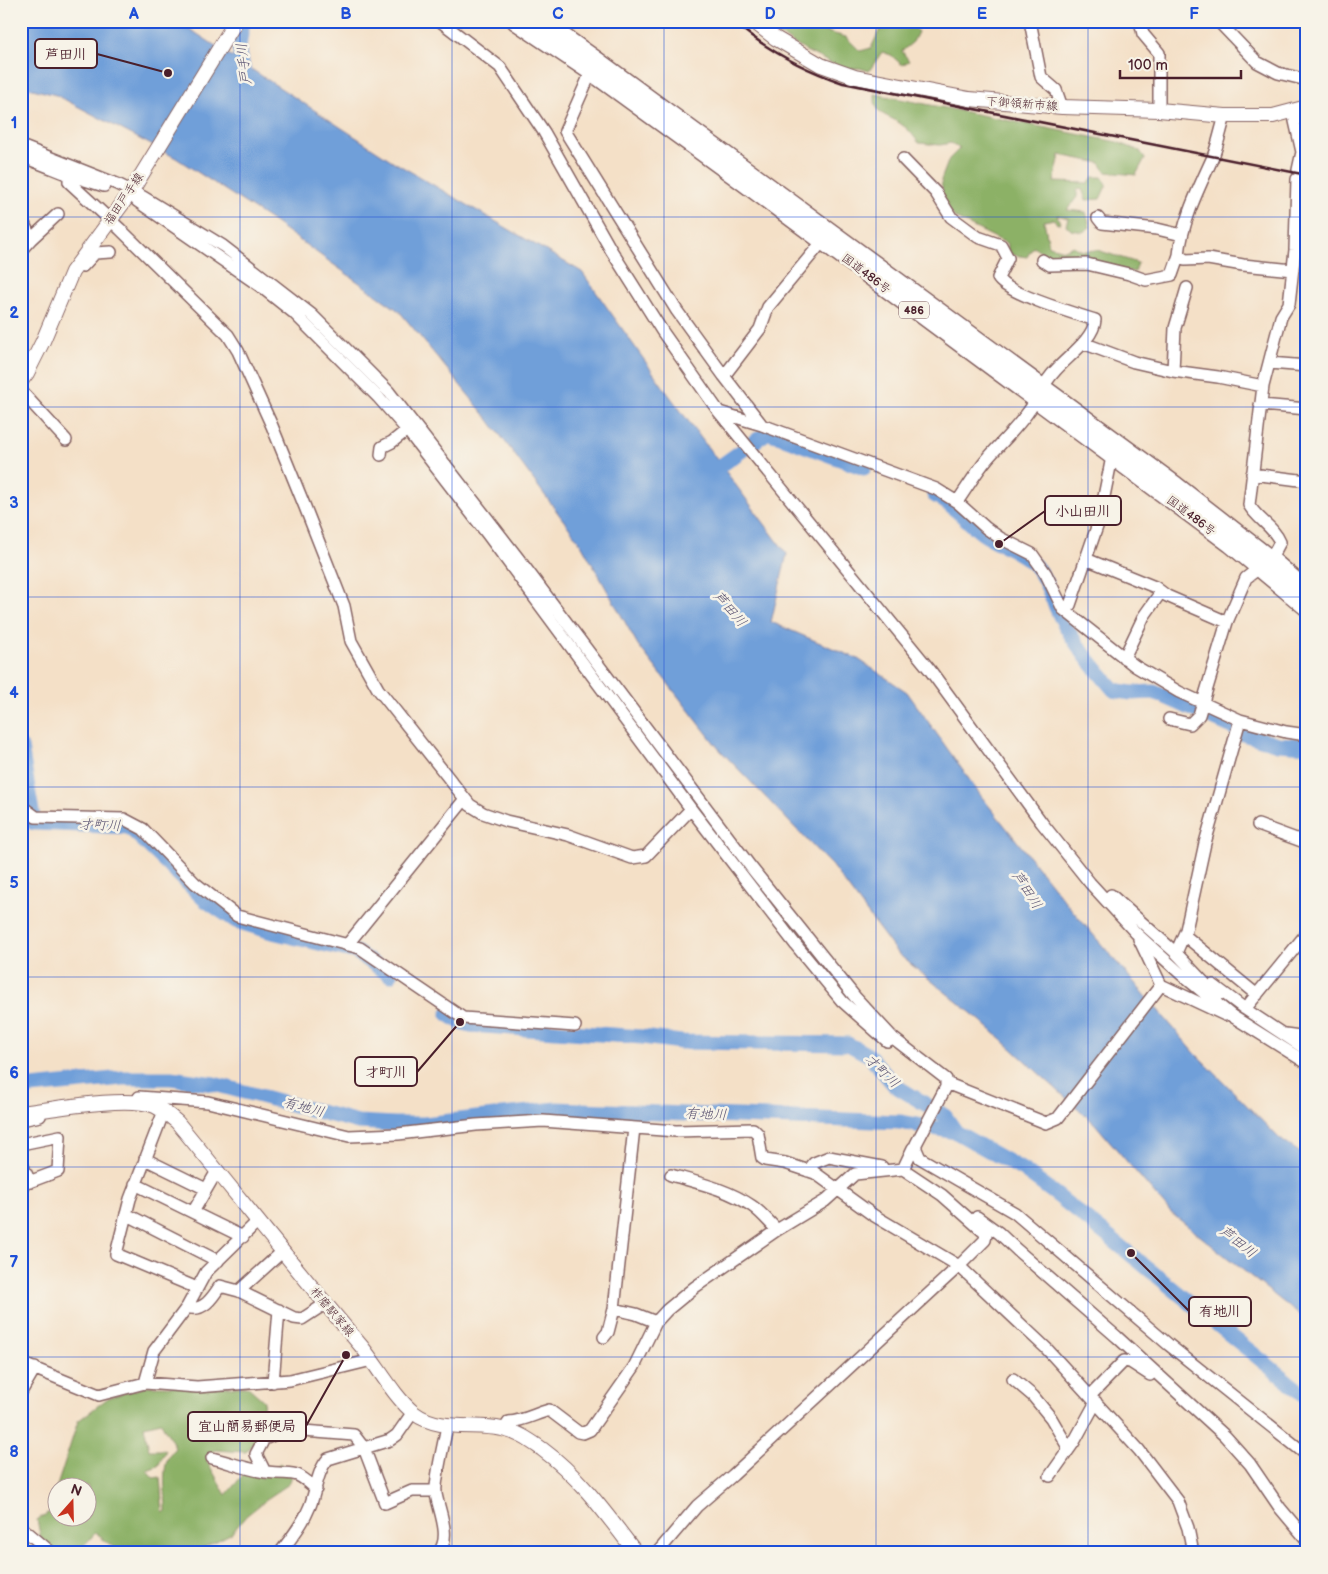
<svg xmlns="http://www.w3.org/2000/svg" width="1328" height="1574" viewBox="0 0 1328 1574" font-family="'Balsamiq Sans','Klee One',sans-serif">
<rect width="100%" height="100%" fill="#f7f3e8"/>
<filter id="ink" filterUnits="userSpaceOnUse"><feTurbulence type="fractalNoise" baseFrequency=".02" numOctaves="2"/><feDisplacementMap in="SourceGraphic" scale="10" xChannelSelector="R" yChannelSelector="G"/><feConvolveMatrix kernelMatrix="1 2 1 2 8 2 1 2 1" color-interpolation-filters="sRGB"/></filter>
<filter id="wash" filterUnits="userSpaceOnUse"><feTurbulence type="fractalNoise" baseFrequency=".0096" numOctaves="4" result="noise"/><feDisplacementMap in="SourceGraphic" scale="20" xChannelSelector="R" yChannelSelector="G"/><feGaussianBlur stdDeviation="1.12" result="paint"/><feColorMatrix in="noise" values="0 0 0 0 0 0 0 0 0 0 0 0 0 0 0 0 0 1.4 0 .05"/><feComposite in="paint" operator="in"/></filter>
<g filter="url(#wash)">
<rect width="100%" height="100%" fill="#f4e0c7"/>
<path fill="#8cb166" stroke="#6b6848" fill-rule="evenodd" d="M757,21h58l8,10 23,6 14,14 11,-3 9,-19 9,-8h27l-3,4 5,7 -5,10 -11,9 7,10 -7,4 -11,-10 -9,-3 -13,19 -10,-3 -14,2 -39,-19z
M875,94l242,48 23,9 5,7 -9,17 -30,-3 -6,-9 -40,-8 -6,27 34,1 5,-6h9l5,7 -7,15 -14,1 -4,-11 -5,1v7l-10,13 19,2 4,15 -7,5 -12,-2 -5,-5 2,-7 -11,-3 3,8 -3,1 -3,-5 -10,2 5,25 15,4 9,-4 10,5 14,-1 41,13 -3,9 -81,-10 -13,-5v-6l-8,-4 -6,10 -20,-3 1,-10 -53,-26 -11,-15 -3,-23 8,-21 11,-11 -9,-5 -11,2 -21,-2c-5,-6 -10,-14 -17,-18 -13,-11 -29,-8 -27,-31z
M148,1386l100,1 16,14 -5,36 -13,15 -32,-2 -7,11 19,34 21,-25 15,8 18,-15 12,13 -3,8 -18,12 -25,20 -14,17 -33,17 -1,3h-77l-26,-20c-9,12 -23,25 -40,19 -4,-1 -9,-6 -13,-8l-5,-24 18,-12v-16l23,-71 30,-23zM161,1422c5,10 10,16 14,26 -16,15 -9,43 -9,63l-3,2 -3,-36 -7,1 -6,-8 11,-4 8,-16h-17l-5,-24zM58,1486h30v30h-30z"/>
<path fill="#6f9fd9" stroke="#5c5f82" d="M21,21h146l21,7 206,134 188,110 87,123 118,159 -16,68 87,37 49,33 74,104 91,114 122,142 87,88 26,17v164l-137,-109 -75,-88 -114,-103 -84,-68 -65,-87 -113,-117 -81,-104 -57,-101 -92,-124 -90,-109 -128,-91 -95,-62 -120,-63 -35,-9z"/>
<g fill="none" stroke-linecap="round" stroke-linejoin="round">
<path stroke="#6f9fd9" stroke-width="2.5" d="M232,38l4,8 4,18"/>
<path stroke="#6f9fd9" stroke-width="15" d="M243,21l-4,26 7,36
M705,477l63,-45 96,36
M934,495c20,10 31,25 48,38 20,14 46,19 59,41 8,13 12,28 19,42 14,28 34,51 54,74l17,3 23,-1 76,34 13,8 35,10 29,2
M21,747l13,76 95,4 76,73 31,21 36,11 84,20 34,23
M448,1014l12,8 10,3 172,12 39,5 167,2 22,12 24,29 51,31 11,16
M21,1088l102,-10h48l43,6 144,38 37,2h29l132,-15 344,13 56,10 67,38 35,26 249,201"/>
</g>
</g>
<g filter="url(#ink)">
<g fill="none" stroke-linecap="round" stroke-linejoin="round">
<g stroke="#866362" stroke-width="14">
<path id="minor" d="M440,21l60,46 44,65 67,118 51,81 57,81 211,258 112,153 48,60 46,50 45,41 51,42 75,47
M1030,21l11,56 15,13 6,17
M1140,21l3,13 16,19v57
M1218,21l39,41 21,11 29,7
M591,72l-26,59 112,180 47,65 38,49
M1225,116c-4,13 -7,28 -12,41 -14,31 -31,64 -34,98l6,5 23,-1 35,6 50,5
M21,146l96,38 26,13 80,49 88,68 78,78 129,166 232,308 105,131 38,41 53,41v8l-30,57v5l4,9 95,55 154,132 138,110
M21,156l48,19 35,11
M903,159l33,34 15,24 27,20 23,8 7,13 -10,20c7,15 78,36 97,42 -1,19 -28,37 -40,51 -12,12 -17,28 -27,41 -12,17 -27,31 -40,46 -12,14 -21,30 -31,44
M1298,170l4,-18 -7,-31 12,-5
M69,175v7l51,47 108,106 10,16 34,75 33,81 39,99 7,35 27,48 92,116 13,8 23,8 62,14 64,23 14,-2 45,-47
M137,201l123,85 34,27 84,84 29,33 81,105 203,274 104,135 47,57 45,40 4,-2
M21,217l10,22
M1098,218l4,5 55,6 25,6
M21,250l10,-11 27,-25
M1042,260l8,5 37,-1 42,10 17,6 26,-5 7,-20
M83,266l12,-13 16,-1
M1083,343l51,19 39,9 45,6 45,9
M1269,363l38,3
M1173,371l2,-43 12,-40
M724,376l36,-47 8,-22 54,-65
M21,391l45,49
M1260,405l47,4
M719,412l43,13 174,64 21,13 29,26 14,10 32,16 14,20 17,35 72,57 44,26 61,28 46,12 21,3
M381,455l1,-8 10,-5 15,-12
M1252,474l55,7
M1086,559l69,28 12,9 60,26
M1063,609l7,-4 29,-84 13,-64
M1124,658l20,-42 17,-24
M1169,719l21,5 9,-9 28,-93 19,-44 25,-19 9,-17c-6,-15 -22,-22 -31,-37l14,-119 18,-69 8,-13 6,-54 2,-71
M21,806l15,11 88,2 19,10 52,54 42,33 123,32 103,70 112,8
M1258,825l49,18
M1111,895l65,58 41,43
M1184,935l73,60
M1139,939l22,46 64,30
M347,945l118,-146
M1176,953l10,-23 19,-87 35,-123
M1213,985l32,24 62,41
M1245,1009l62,-76
M1285,1034l22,3
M946,1083l100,40 12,-5 103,-133
M139,1097l69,5 141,34 49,-2 78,-9 67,-4 133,10 77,-2 5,5 4,24 3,2 20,3 30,10 58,42 86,51 87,82 93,102 39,51 10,27 5,25
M164,1111l-34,88 -14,55 81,34
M21,1120l19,-4
M21,1144l39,-8 -2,35 -37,14
M145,1159l61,30
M21,1162l9,20
M903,1169l10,-21 3,-1
M808,1171l6,-8 15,-6 53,10
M671,1175c28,8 56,14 81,31 9,6 17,16 25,24
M135,1184l108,53
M193,1212l24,-41
M126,1214l92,47
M977,1217l22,16 18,17 100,87 108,99 25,28 30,44 27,32
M239,1291l55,27 8,1 23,-15
M187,1307c16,6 26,-10 33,-21l19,5 44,-40
M614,1309l22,5 20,8
M604,1337l4,-5 6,-23 20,-181
M21,1363l78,32 46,-12 52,4 93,-7 82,-20
M1013,1379l20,17 18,22 18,31
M273,1382l6,-72
M145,1383l9,-32 33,-44 19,-35 52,-51
M21,1392l14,-24
M1090,1396l34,-35 6,1 20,13
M504,1429l5,-7c14,-1 26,-8 40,-12l29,22 5,1 7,-3 44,-63 22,-45 11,-12 28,-23 82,-57 48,-29 30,-27 48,-5 39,26 44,39 -1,6 -26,26 -226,209 -36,31 -40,47
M212,1458c17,4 36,12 54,14 28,4 26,-5 50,17
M265,1472l-9,-18 8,-15 28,-12 11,4 51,4 10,13 21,55 27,-12h24
M1050,1476l24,-34 22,-40
M21,1527l31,26
M280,1553c11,-15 23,-29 30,-47 6,-15 7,-35 18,-47l62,-19 7,-5 16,-23
M438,1553c14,-15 1,-42 -2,-59 -2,-13 9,-54 11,-69"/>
</g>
<g stroke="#866362" stroke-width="16">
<path id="major" d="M753,21l22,17 46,27 34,12 114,22 93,8 97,3 66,6h48l34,-9
M21,381l6,-8 16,-32 29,-69 59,-80 105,-171
M21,1113c32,-4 107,-18 134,-7 8,4 15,10 22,16 62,75 122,151 185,225 16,20 33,51 52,66 25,19 60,10 88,16 16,3 27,11 40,20 38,28 65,66 94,104"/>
</g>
<g stroke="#866362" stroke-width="19">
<path id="highway" d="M515,21l76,51 150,109 489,363 77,64
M542,21l55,39 579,425 95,74 36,31"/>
</g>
<use href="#minor" stroke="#fff" stroke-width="11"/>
<use href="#major" stroke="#fff" stroke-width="14"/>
<use href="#highway" stroke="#fff" stroke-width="16"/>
<path stroke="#4a1f2b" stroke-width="2.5" d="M733,21c33,29 69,48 110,62l464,92"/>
</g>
</g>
<path fill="none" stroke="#1d4ed8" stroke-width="1" stroke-opacity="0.55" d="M240,21v1532M452,21v1532M664,21v1532M876,21v1532M1088,21v1532M21,217h1286M21,407h1286M21,597h1286M21,787h1286M21,977h1286M21,1167h1286M21,1357h1286"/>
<g text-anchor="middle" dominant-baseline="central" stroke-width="5" stroke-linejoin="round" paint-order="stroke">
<rect fill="#f7f3e8" stroke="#7e5f64" stroke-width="1" x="899" y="301.5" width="30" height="17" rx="4"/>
<g font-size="11" font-weight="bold" fill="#4a1f2b">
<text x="914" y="310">486</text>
</g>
<g font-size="12" fill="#4a1f2b" stroke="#f7f3e8">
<text transform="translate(1022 104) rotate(4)">下御領新市線</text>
<text transform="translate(124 199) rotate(-56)">福田戸手線</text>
<text transform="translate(866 274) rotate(37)">国道486号</text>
<text transform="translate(1191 516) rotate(37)">国道486号</text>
<text transform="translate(332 1312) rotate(50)">柞磨駅家線</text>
</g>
<g font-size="14" font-style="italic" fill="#595271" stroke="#f7f3e8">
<text transform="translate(244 64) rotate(-97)">戸手川</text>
<text transform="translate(730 609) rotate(49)">芦田川</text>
<text transform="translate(100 825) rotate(2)">才町川</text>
<text transform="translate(1027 890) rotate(57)">芦田川</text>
<text transform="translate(882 1071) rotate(44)">才町川</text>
<text transform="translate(304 1107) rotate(15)">有地川</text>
<text transform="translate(706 1114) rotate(2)">有地川</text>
<text transform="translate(1238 1242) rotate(38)">芦田川</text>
</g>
</g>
<path fill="none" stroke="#4a1f2b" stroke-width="2" d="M168 73L97 54M999 544L1045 511M460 1022L417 1072M1131 1253L1189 1311M346 1355L306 1426"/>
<g fill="#4a1f2b" stroke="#f7f3e8" stroke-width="2">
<circle cx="168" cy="73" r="5"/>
<circle cx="999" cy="544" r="5"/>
<circle cx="460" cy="1022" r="5"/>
<circle cx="1131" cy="1253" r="5"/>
<circle cx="346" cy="1355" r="5"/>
</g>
<g fill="#f7f3e8" stroke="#4a1f2b" stroke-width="2">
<rect x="35" y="39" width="62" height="29" rx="5"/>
<rect x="1045" y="496" width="76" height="29" rx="5"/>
<rect x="355" y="1057" width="62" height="29" rx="5"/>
<rect x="1189" y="1297" width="62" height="29" rx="5"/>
<rect x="188" y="1412" width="118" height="29" rx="5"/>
</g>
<g font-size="14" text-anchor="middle" font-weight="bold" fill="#4a1f2b">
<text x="66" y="59">芦田川</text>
<text x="1083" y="516">小山田川</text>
<text x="386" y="1077">才町川</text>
<text x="1220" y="1316">有地川</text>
<text x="247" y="1431">宜山簡易郵便局</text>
</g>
<rect width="1328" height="1574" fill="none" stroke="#f7f3e8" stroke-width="55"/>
<g transform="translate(72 1502) rotate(20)"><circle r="24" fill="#f7f3e8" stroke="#b29e9c"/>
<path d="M0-4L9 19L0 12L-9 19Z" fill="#c8321e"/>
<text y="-8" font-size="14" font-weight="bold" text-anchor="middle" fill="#4a1f2b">N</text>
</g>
<path d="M1120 70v8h121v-8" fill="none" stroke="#4a1f2b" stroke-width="2.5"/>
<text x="1128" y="70" font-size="15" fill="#4a1f2b" stroke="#f7f3e8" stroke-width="4" paint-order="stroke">100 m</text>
<rect x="28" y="28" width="1272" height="1518" fill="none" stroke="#1d4ed8" stroke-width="2"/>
<g font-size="16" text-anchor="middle" font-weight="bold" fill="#1d4ed8">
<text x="134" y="19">A</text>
<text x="346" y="19">B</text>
<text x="558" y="19">C</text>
<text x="770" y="19">D</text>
<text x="982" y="19">E</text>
<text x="1194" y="19">F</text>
<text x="14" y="128">1</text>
<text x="14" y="318">2</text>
<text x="14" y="508">3</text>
<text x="14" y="698">4</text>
<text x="14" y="888">5</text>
<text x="14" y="1078">6</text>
<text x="14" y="1267">7</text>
<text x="14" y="1457">8</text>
</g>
</svg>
